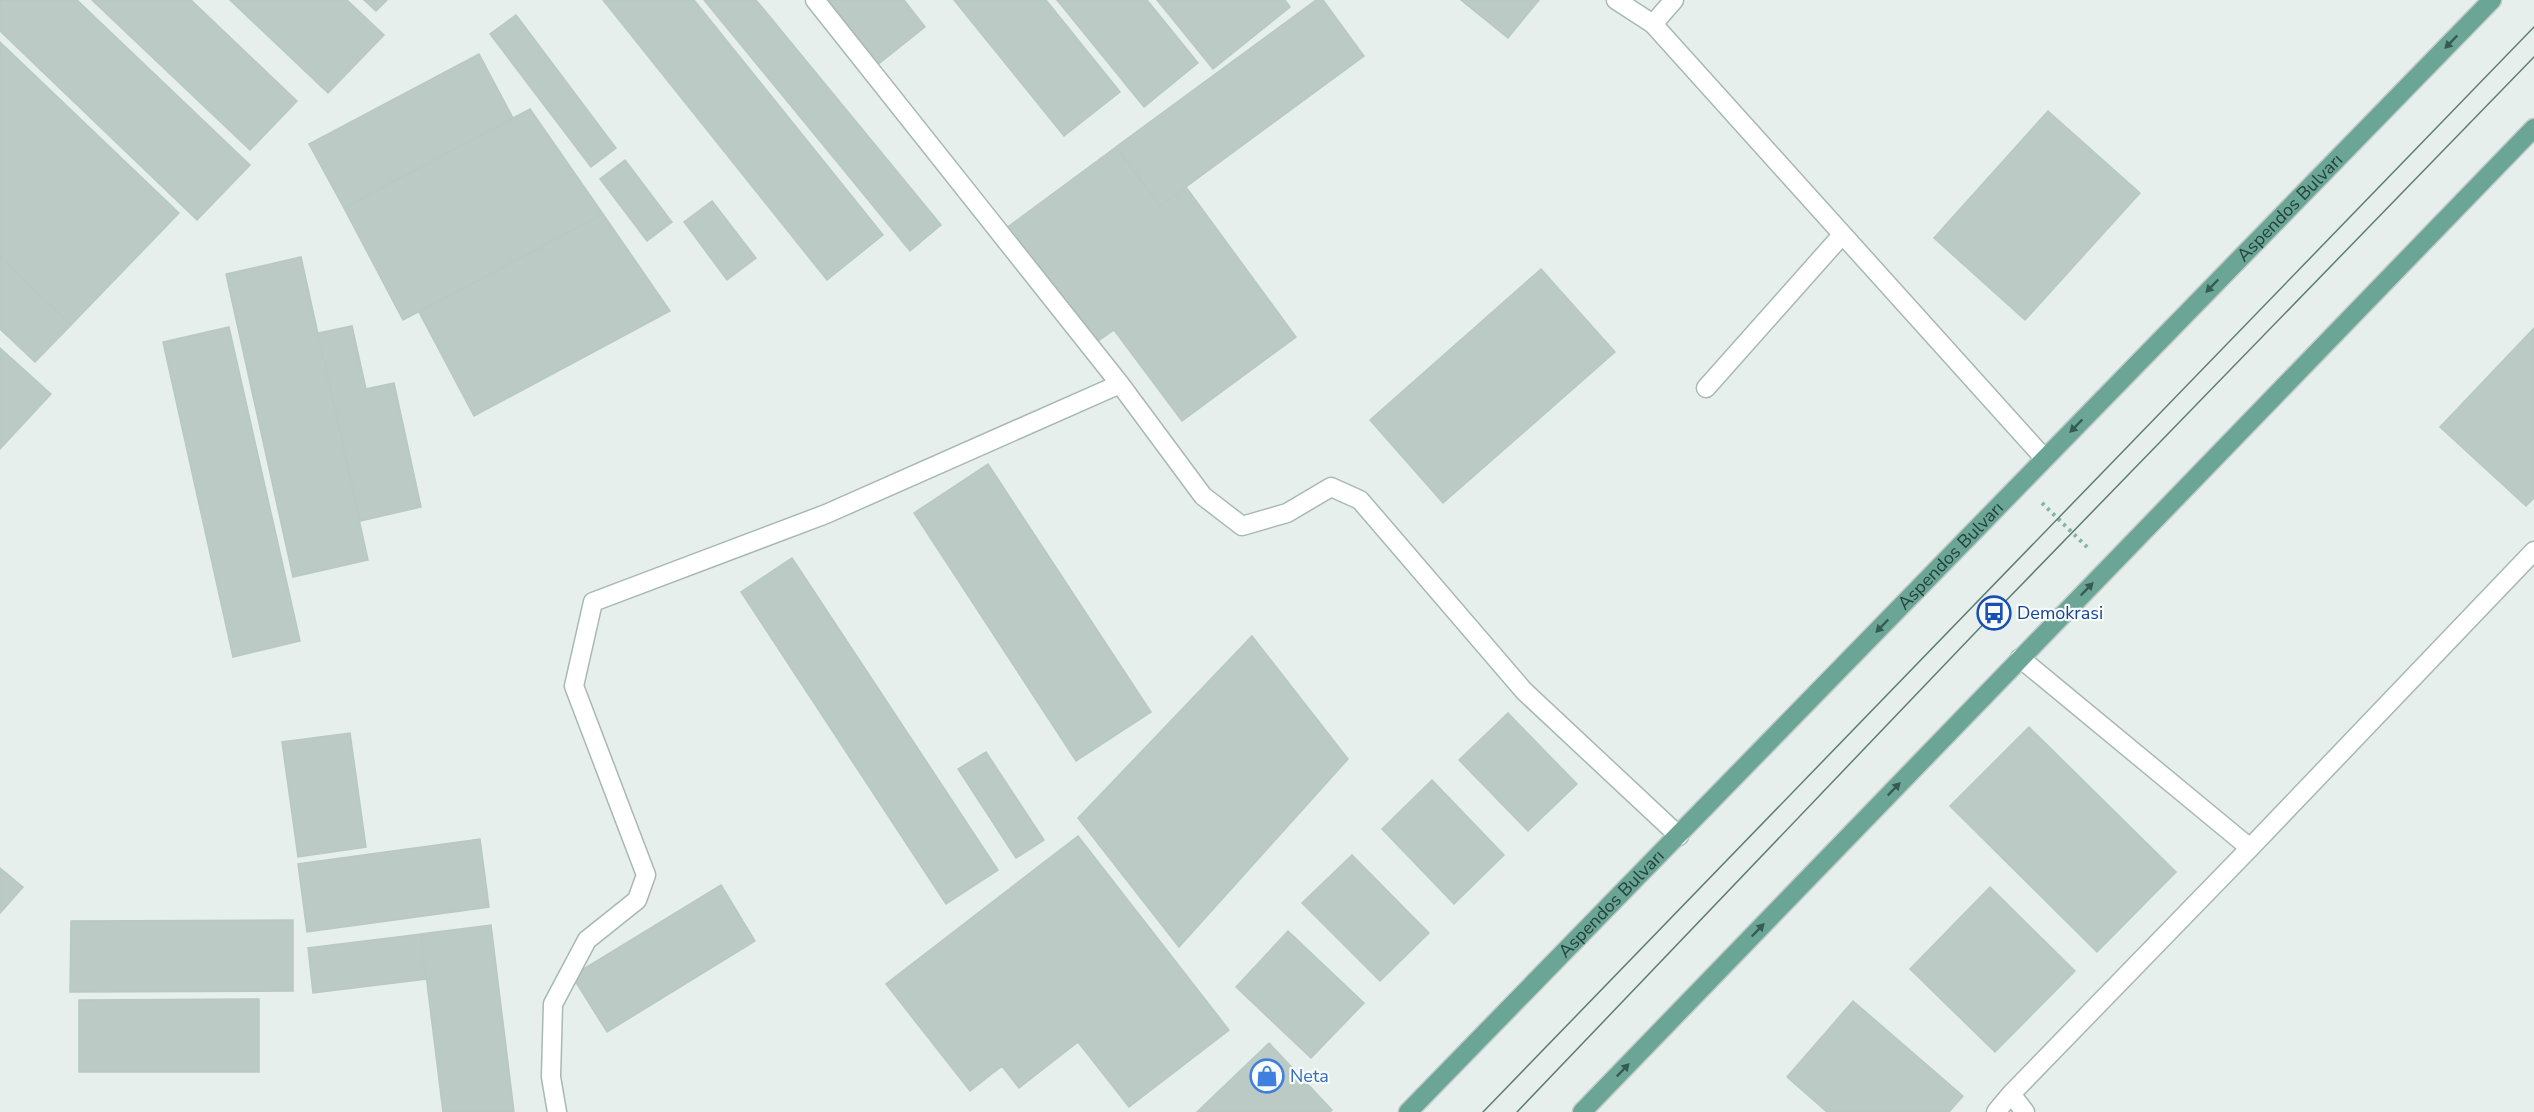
<svg xmlns="http://www.w3.org/2000/svg" width="2534" height="1112" viewBox="0 0 2534 1112" font-family="'Nunito Sans',sans-serif">
<rect width="100%" height="100%" fill="#e6efeb"/>
<path fill="#bbcac4" stroke="#b8c9c2" stroke-width="1.5" d="M0,0h77l173,165 -53,55 -197,-189z
M92,0h99l106,101 -47,49z
M230,0h117l37,35 -56,58z
M364,0h23l-11,11z
M603,0h91l189,235 -56,45z
M704,0h52l185,225 -31,26z
M822,0h82l21,27 -49,39z
M954,0h92l74,92 -56,44z
M1057,0h90l51,63 -54,44z
M1157,0h128l5,7 -77,62z
M1316,0h7l41,56 -204,150 -44,-59z
M1461,0h78l-31,38z
M516,15l100,133 -25,19 -101,-133z
M0,42l179,171 -108,112 -71,-68z
M479,54l34,64 -169,90 -35,-64z
M530,109l73,105 -200,106 -59,-112z
M2048,111l92,82 -115,127 -91,-82z
M1116,147l44,59 26,-19 110,150 -114,84 -68,-91 -23,16 -86,-117z
M625,160l47,62 -25,19 -47,-62z
M712,201l44,57 -29,22 -43,-58z
M603,214l67,97 -196,105 -55,-104z
M0,257l71,68 -36,37 -35,-33z
M301,257l67,303 -75,17 -67,-303z
M1541,269l74,83 -172,151 -73,-83z
M352,326l14,63 28,-6 27,124 -61,14 -42,-188z
M229,327l71,314 -67,16 -70,-315z
M2534,328v170l-8,8 -86,-79z
M0,348l51,46 -51,55z
M988,464l163,248 -75,49 -162,-248z
M792,558l206,312 -52,34 -205,-312z
M1252,636l96,123 -169,188 -101,-129z
M1508,713l69,71 -49,47 -69,-71z
M2029,727l147,145 -79,80 -147,-146z
M350,733l16,114 -68,10 -16,-115z
M986,752l58,88 -28,18 -58,-89z
M1432,780l72,75 -50,49 -72,-75z
M1078,836l151,194 -100,77 -51,-65 -59,46 -17,-22 -32,25 -84,-107z
M480,839l9,68 -182,25 -9,-68z
M1352,855l77,78 -49,48 -78,-78z
M0,868l23,19 -23,26z
M721,885l34,56 -148,91 -35,-56z
M1990,887l85,84 -80,81 -85,-83z
M293,920v71l-223,1 1,-71z
M491,925l23,187h-71l-22,-178z
M1288,931l76,72 -53,55 -75,-71z
M421,934l5,45 -113,14 -5,-45z
M259,999v73h-180v-72z
M1853,1001l110,95 -14,16h-122l-40,-35z
M1269,1043l63,67 -2,2h-133z"/>
<g fill="none" stroke-linecap="round" stroke-linejoin="round">
<g stroke="#a8b8b2" stroke-width="21">
<path id="service" d="M1616,0l37,24
M1706,388l136,-153"/>
</g>
<g stroke="#a8b8b2" stroke-width="21">
<path id="minor" d="M815,0l305,384
M1674,0l-21,24 391,434
M2020,658l230,190 -239,246 14,18
M2250,848l284,-297
M557,1112l-6,-35 2,-73 34,-64 50,-40 9,-25 -72,-189 19,-84 233,-88 294,-130 83,112 39,30 45,-13 44,-26 29,13 164,191 155,145
M1996,1112l15,-18"/>
</g>
<g stroke="#c2cac8" stroke-width="21">
<g id="primary">
<path id="s1" d="M1408,1112l1084,-1112"/>
<path d="M1582,1112l952,-984"/>
</g>
</g>
<path stroke="#86b3a5" stroke-width="4" stroke-dasharray="3 4.5" stroke-linecap="butt" d="M2042,503l46,45"/>
<use href="#service" stroke="#fff" stroke-width="18"/>
<use href="#minor" stroke="#fff" stroke-width="18"/>
<use href="#primary" stroke="#6aa596" stroke-width="18"/>
<path stroke="#5f7d75" stroke-width="1.5" d="M1483,1112l1051,-1085
M1517,1112l477,-499 540,-556"/>
</g>
<defs><path id="oneway-solid" d="M-6-.8H1V-3.2L6.5 0L1 3.2V.8H-6Z" transform="scale(1.5)"/></defs>
<g fill="#365b51">
<use href="#oneway-solid" transform="translate(2451 42) rotate(134)"/>
<use href="#oneway-solid" transform="translate(2212 286) rotate(134)"/>
<use href="#oneway-solid" transform="translate(2076 426) rotate(134)"/>
<use href="#oneway-solid" transform="translate(2087 589) rotate(-46)"/>
<use href="#oneway-solid" transform="translate(1882 626) rotate(134)"/>
<use href="#oneway-solid" transform="translate(1894 789) rotate(-46)"/>
<use href="#oneway-solid" transform="translate(1758 930) rotate(-46)"/>
<use href="#oneway-solid" transform="translate(1623 1070) rotate(-46)"/>
</g>
<defs>
<g id="bus-ring" transform="scale(1.725)"><circle r="9.5" fill="#f7fbf9" stroke="#1a4fb4" stroke-width="1.5"/><path d="M-5-6H5V4H4V6H2V4H-2V6H-4V4H-5ZM-3.5-4V0h7V-4ZM-3.5 1.2v1.5H-2V1.2ZM2 1.2v1.5H3.5V1.2Z" fill="#1a4fb4"/></g>
<g id="shop-ring" transform="scale(1.725)"><circle r="9.5" fill="#f7fbf9" stroke="#3f7fe0" stroke-width="1.5"/><path d="M-5-2.5h2.3a2.7 3.5 0 0 1 5.4 0H5L5.5 6h-11ZM-1.5-2.5h3a1.5 2.3 0 0 0-3 0Z" fill="#3f7fe0"/></g>
</defs>
<g fill-rule="evenodd">
<use href="#bus-ring" x="1994" y="613"/>
<use href="#shop-ring" x="1267" y="1076"/>
</g>
<g text-anchor="middle" dominant-baseline="central" stroke-width="4.5" stroke-linejoin="round" paint-order="stroke">
<g font-size="18" fill="#24423a" stroke="#f7fbf9">
<text stroke="none"><textPath href="#s1" startOffset="1263">Aspendos Bulvarı</textPath></text>
<text stroke="none"><textPath href="#s1" startOffset="777">Aspendos Bulvarı</textPath></text>
<text stroke="none"><textPath href="#s1" startOffset="291">Aspendos Bulvarı</textPath></text>
</g>
<g font-size="18" fill="#164399" stroke="#f7fbf9" text-anchor="start">
<text x="2017" y="613">Demokrasi</text>
</g>
<g font-size="18" fill="#366cbe" stroke="#f7fbf9" text-anchor="start">
<text x="1290" y="1076">Neta</text>
</g>
</g>
</svg>
